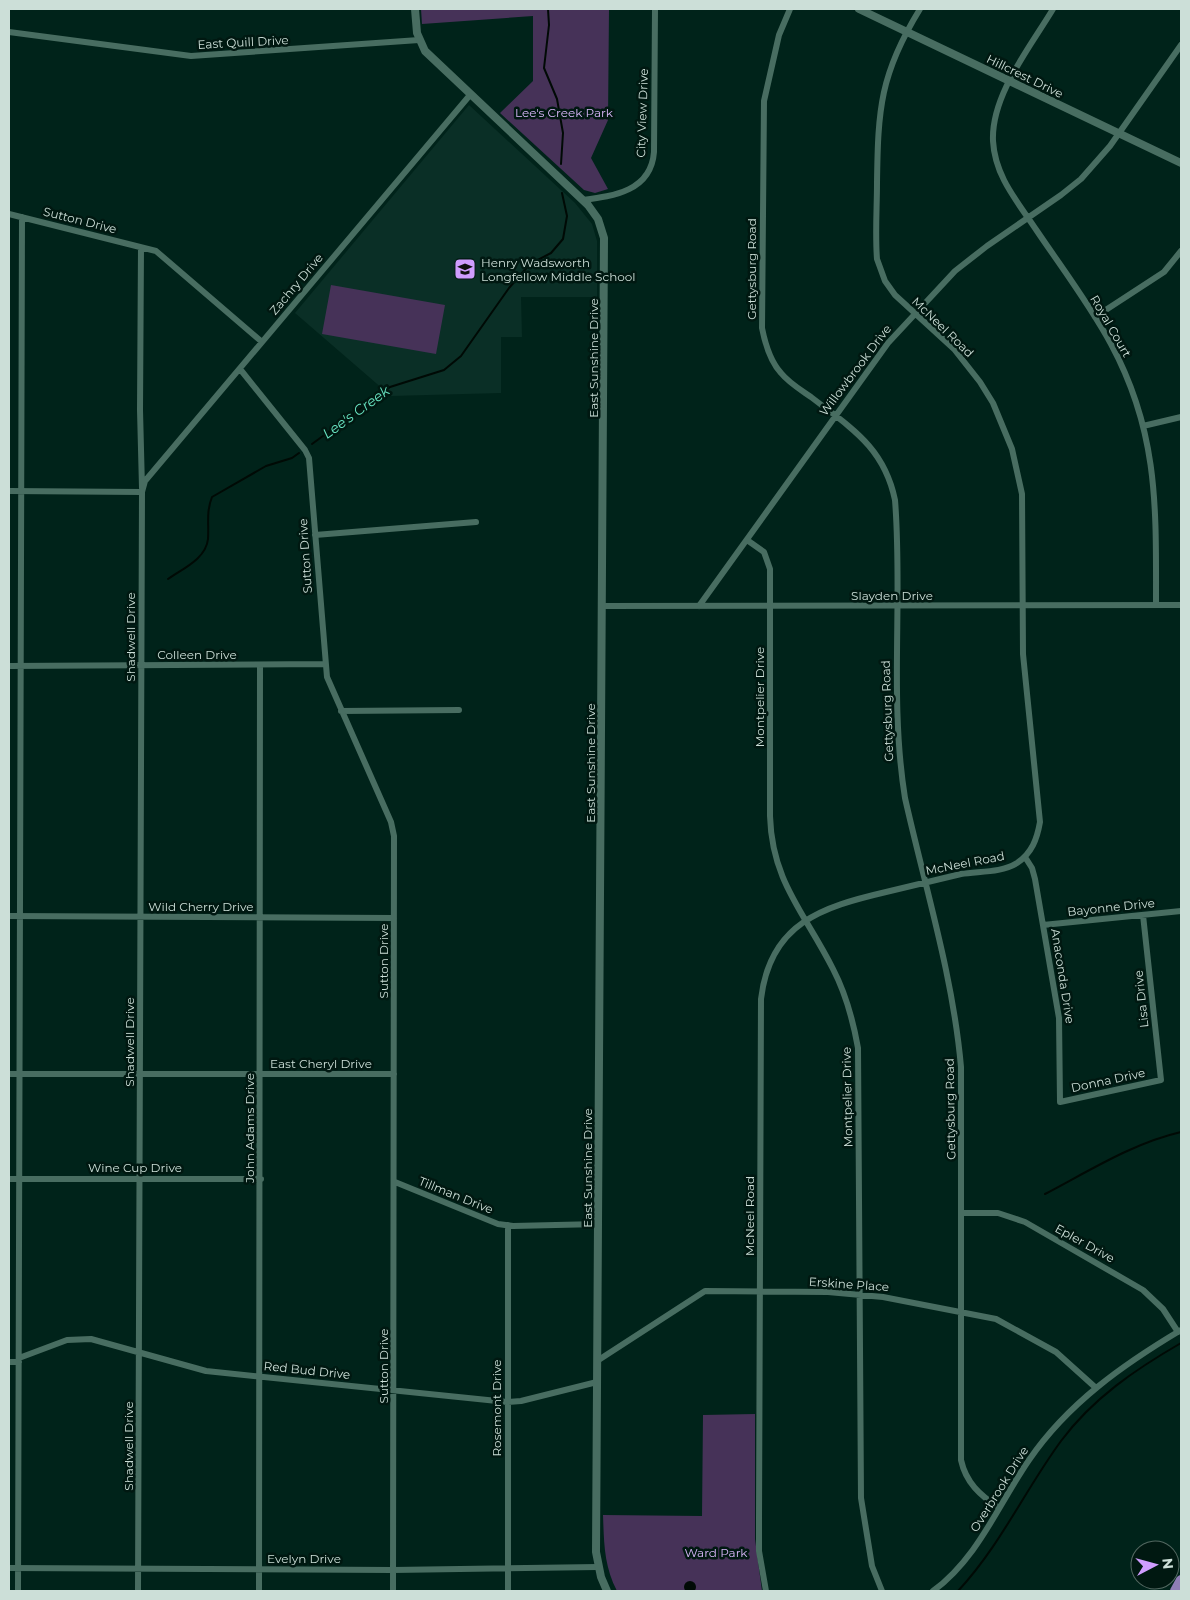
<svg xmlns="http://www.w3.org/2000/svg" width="1190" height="1600" viewBox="0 0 1190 1600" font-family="Montserrat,sans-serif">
<rect width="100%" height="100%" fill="#00231a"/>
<path fill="#0a2f26" d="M469,105l106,98 17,21 5,17v56h-76l1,40h-21v56l-110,3 -96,-83z"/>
<path fill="#463258" d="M421,9h188l-1,111 -17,38 17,31 -13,4 -11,-3 -84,-77 33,-32v-65l-111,8z
M331,285l114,20 -9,49 -114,-20z
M755,1414v125l7,52h-145c-13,-25 -13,-48 -14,-76l99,1 1,-101z"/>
<path fill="#000a05" d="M684 1587a6 6 0 1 1 12 0a6 6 0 1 1-12 0Z"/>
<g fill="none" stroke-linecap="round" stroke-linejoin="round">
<path stroke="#000a05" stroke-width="2" d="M548,9l1,16 -5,43 13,31 6,34 -2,31
M312,444l78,-57 54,-17 17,-14 48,-68 21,-24 21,-11 12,-14 4,-23 -5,-23
M168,579c14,-10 38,-20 40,-40 1,-15 -2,-27 4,-42l54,-31 26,-8 7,-5
M1045,1194c44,-23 88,-51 136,-62
M958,1591c42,-45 67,-101 103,-150 32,-43 75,-72 120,-98"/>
<path stroke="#486d61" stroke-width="6" d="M790,9l-11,26 -15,66 -2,227c3,15 8,33 19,45 8,10 20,17 30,24 40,31 73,50 84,103 8,99 -6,199 10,298 20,89 48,178 56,269v393c5,23 19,35 38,48
M1053,9c-22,37 -62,86 -60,132 2,36 25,61 44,90 25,37 53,74 74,113 48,89 45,165 45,261
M9,32l182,24 228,-16
M583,200c31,-4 68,-9 71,-48l1,-143
M9,214l147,37 106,91
M141,248l-1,162 2,78
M1095,317l69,-45 17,-21
M240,369l65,81 4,8 18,219 64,145 3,14 -1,755
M1143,426l38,-9
M9,491l133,1
M315,535l161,-13
M747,540l17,12 6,17v247c2,66 35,97 63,153 13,25 20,51 25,79l3,450 11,68 10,25
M603,606l578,-1
M699,606l189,-263 67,-72 32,-25 74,-51 20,-16 29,-33 71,-101
M9,666l316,-2
M341,711l118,-1
M1025,857l7,11 3,11 24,139 1,84 101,-22 -18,-165
M9,916l385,2
M1043,925l138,-14
M9,1074h385
M9,1179h252
M395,1182l103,42 15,2 86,-2
M962,1213h36l27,9 118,68 20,19 15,23
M508,1225v366
M19,1358l48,-18 24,-1 115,32 301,31 14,-1 76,-19
M597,1361l108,-70 123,1 55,5 113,22 60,33 40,36
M9,1362h10
M9,1568l384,2 205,-3
M18,1591l4,-1374
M138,1591l4,-1099 3,-11 325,-386
M259,1591l1,-926
M766,1591l-7,-40v-31l2,-521c9,-76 61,-92 125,-107 25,-6 50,-12 75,-18 18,-3 40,-1 56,-11 15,-10 20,-24 23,-41l-17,-168 -1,-160 -10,-45 -19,-46 -13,-21 -26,-33 -59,-54 -10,-14 -8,-22c-2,-25 0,-51 0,-76 1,-74 3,-109 43,-174
M933,1591c45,-33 65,-86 96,-131 39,-57 95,-96 152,-130"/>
<path stroke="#486d61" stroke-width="8" d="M415,9l2,24 8,18 163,154 10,14 6,19 -8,1314 5,25 6,14
M859,9l322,154"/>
<path stroke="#8f7db6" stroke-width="10" d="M1175,1591l6,-11"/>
</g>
<defs>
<g id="school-square" transform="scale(1.125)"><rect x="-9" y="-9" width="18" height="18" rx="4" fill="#d09dff" stroke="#001811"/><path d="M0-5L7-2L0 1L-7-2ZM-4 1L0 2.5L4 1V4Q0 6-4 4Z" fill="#111"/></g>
</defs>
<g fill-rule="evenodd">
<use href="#school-square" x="465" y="269"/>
</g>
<g text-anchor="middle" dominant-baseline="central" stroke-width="5" stroke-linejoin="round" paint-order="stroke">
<g font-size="12" fill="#ccdfd8" stroke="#001811">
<text transform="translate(243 42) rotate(-3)">East Quill Drive</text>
<text transform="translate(1025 76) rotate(26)">Hillcrest Drive</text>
<text transform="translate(642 113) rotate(-88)">City View Drive</text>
<text transform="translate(80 220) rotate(14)">Sutton Drive</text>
<text transform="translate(751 269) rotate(-90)">Gettysburg Road</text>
<text transform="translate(296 284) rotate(-50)">Zachry Drive</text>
<text transform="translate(1111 326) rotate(60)">Royal Court</text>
<text transform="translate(943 327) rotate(44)">McNeel Road</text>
<text transform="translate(593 358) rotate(-90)">East Sunshine Drive</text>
<text transform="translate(855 370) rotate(-53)">Willowbrook Drive</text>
<text transform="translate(305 556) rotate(-94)">Sutton Drive</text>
<text x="892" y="595">Slayden Drive</text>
<text transform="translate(130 637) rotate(-90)">Shadwell Drive</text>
<text x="197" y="654">Colleen Drive</text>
<text transform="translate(759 697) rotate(-90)">Montpelier Drive</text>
<text transform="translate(887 711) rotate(-92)">Gettysburg Road</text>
<text transform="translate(590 763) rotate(-90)">East Sunshine Drive</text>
<text transform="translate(965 863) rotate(-11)">McNeel Road</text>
<text x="201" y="906">Wild Cherry Drive</text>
<text transform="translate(1111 907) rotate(-6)">Bayonne Drive</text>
<text transform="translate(383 961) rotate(-90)">Sutton Drive</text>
<text transform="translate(1063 976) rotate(81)">Anaconda Drive</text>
<text transform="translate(1141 999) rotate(-96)">Lisa Drive</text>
<text transform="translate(129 1042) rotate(-90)">Shadwell Drive</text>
<text x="321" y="1063">East Cheryl Drive</text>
<text transform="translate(1108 1080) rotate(-12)">Donna Drive</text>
<text transform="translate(847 1097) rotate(-91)">Montpelier Drive</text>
<text transform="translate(950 1109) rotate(-91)">Gettysburg Road</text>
<text transform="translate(249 1128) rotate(-90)">John Adams Drive</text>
<text x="135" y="1167">Wine Cup Drive</text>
<text transform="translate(587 1168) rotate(-90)">East Sunshine Drive</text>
<text transform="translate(456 1195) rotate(22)">Tillman Drive</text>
<text transform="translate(749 1216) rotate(-90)">McNeel Road</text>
<text transform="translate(1085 1243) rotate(29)">Epler Drive</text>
<text transform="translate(849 1284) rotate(4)">Erskine Place</text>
<text transform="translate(383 1366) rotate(-90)">Sutton Drive</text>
<text transform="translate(307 1370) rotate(6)">Red Bud Drive</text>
<text transform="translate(496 1408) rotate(-90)">Rosemont Drive</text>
<text transform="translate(128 1446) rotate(-90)">Shadwell Drive</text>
<text transform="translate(999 1489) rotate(-58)">Overbrook Drive</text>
<text x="304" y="1558">Evelyn Drive</text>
</g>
<g font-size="12" fill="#d8b6f9" stroke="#001811">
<text x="564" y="112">Lee's Creek Park</text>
<text x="716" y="1552">Ward Park</text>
</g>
<g font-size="12" fill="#ccdfd8" stroke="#001811" text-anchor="start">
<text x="481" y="262">Henry Wadsworth<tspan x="481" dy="14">Longfellow Middle School</tspan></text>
</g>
<g font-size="14" font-style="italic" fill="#68e4c2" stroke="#001811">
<text transform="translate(356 412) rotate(-36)">Lee's Creek</text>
</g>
</g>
<rect width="1190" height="1600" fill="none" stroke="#ccdfd8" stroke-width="20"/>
<g transform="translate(1155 1565) rotate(84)"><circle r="24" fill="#001811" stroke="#526861"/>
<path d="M0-4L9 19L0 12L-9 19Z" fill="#d09dff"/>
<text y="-8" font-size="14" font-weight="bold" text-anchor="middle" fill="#ccdfd8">N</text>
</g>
</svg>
